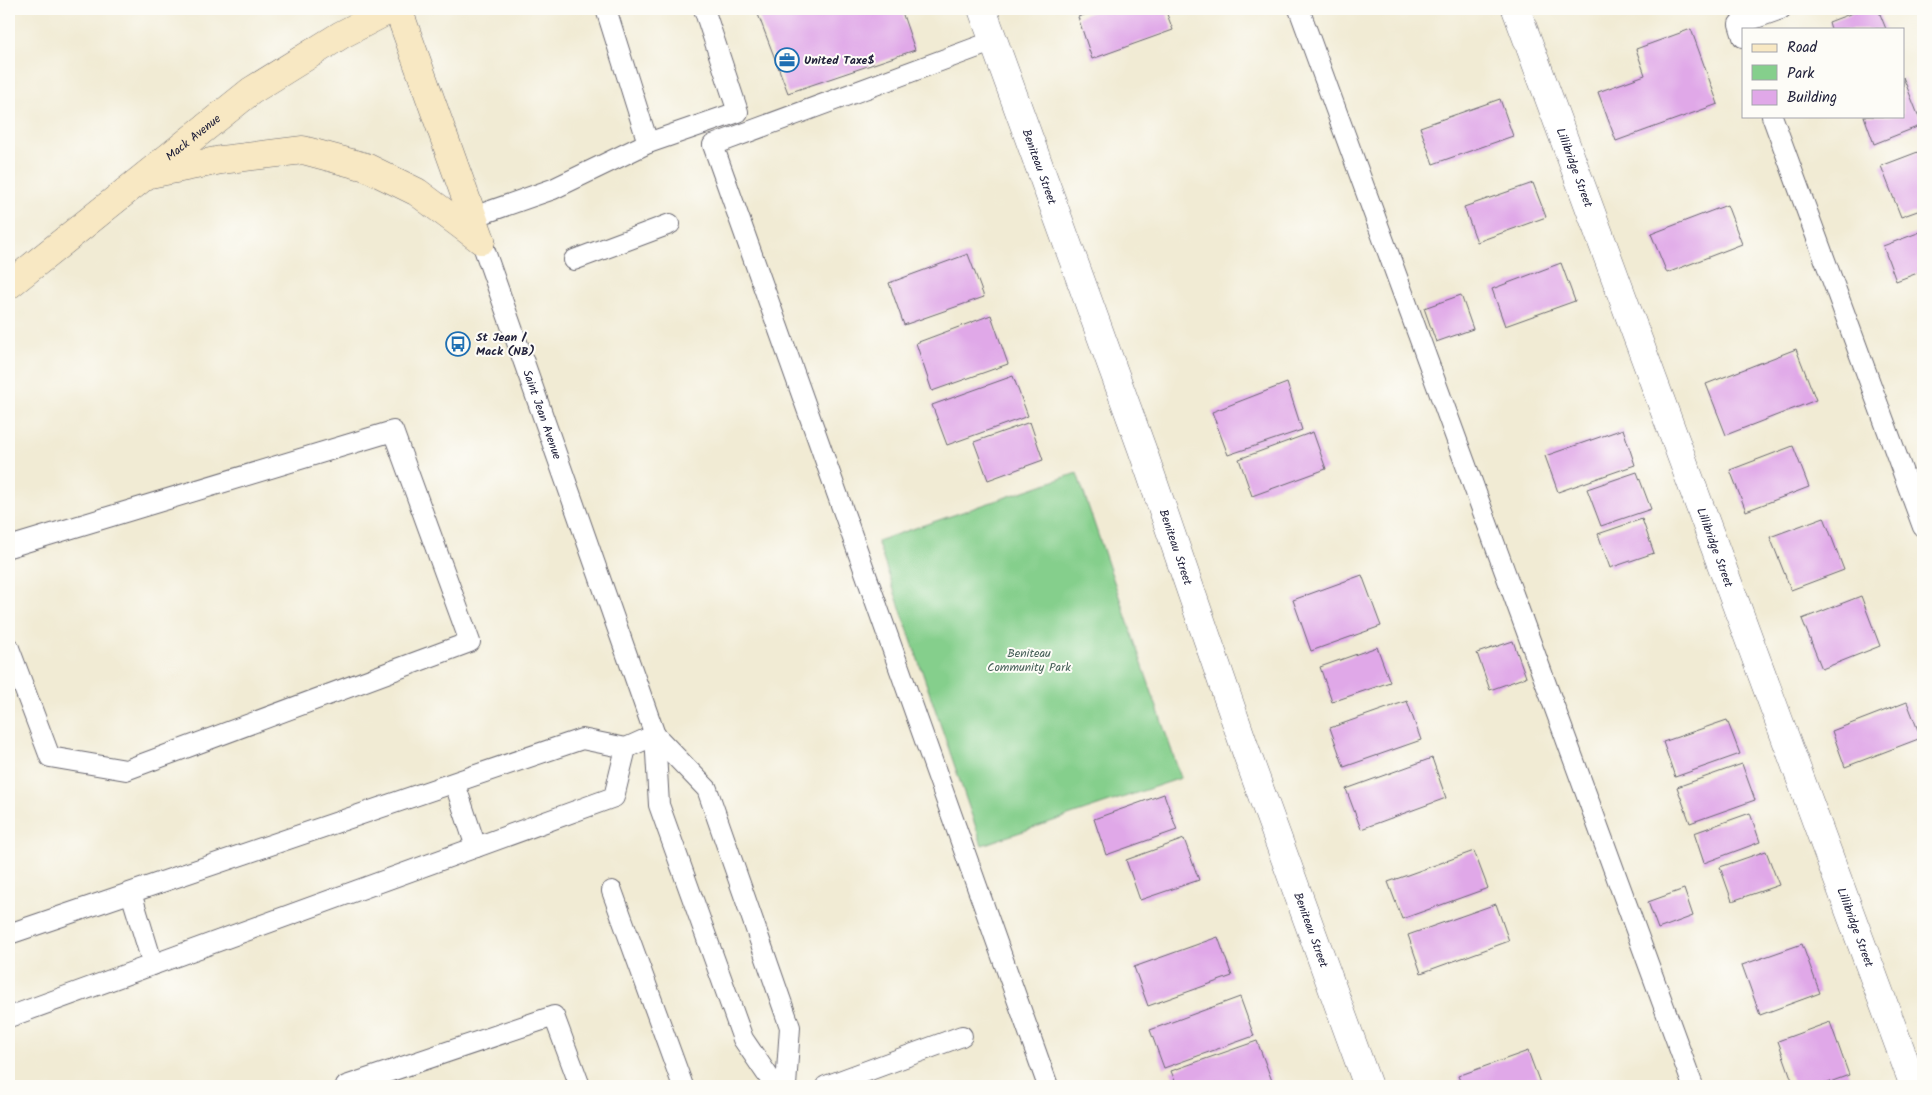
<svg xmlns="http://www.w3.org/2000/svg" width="1932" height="1095" viewBox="0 0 1932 1095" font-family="Kalam,sans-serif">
<rect width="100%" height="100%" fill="#fdfcf7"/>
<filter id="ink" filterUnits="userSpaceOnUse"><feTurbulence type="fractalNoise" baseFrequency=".02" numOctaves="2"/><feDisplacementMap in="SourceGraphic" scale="10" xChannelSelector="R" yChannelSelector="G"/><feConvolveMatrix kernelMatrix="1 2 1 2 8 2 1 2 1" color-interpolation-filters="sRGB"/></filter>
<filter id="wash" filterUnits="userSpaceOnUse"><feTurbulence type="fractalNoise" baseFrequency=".0096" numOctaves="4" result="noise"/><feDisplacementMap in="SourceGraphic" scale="20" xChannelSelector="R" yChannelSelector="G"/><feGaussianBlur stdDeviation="1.12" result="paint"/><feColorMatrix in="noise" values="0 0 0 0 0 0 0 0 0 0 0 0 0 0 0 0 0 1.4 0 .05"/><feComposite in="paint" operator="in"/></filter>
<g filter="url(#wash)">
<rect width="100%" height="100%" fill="#f1ebd4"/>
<path fill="#85cf8c" stroke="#547864" d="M1077,473l104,305 -199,67 -105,-304z"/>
<g id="blocks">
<path fill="#e0a8e8" d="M756,9h145l14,41 -127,43z
M1101,9h64l8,21 -81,29 -14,-42z
M1863,9h15l8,20h-55l-2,-7z
M1691,29l27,75 -102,37 -18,-49 47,-17 -9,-26z
M1903,77l19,48 -48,19 -10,-28h39z
M1500,99l13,37 -80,28 -13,-37z
M1923,150v59l-22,8 -20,-51z
M1533,183l13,34 -69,25 -13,-35z
M1727,205l15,39 -75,29 -16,-39z
M1923,231v40l-27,10 -13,-35z
M968,254l16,43 -80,28 -15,-42z
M1561,263l14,38 -70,25 -13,-37z
M1461,295l12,34 -37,13 -12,-34z
M991,315l17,49 -76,27 -16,-48z
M1796,349l20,51 -90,35 -20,-51z
M1013,376l15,40 -81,29 -15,-40z
M1287,383l15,47 -74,25 -16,-43z
M1030,422l13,38 -55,20 -14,-38z
M1623,429l12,36 -77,27 -13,-36z
M1313,432l13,37 -74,27 -13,-37z
M1793,446l16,41 -63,24 -16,-41z
M1637,472l14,37 -50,17 -14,-37z
M1824,517l20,53 -53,20 -21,-53z
M1642,519l12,34 -44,15 -12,-34z
M1362,575l19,51 -70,25 -18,-51z
M1861,596l19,50 -58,23 -20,-50z
M1513,641l13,36 -36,13 -13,-37z
M1377,647l13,35 -58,20 -12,-35z
M1407,701l14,39 -77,27 -14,-39z
M1907,702l14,36 -76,29 -13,-36z
M1727,720l13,34 -65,23 -12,-35z
M1432,758l14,40 -85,31 -15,-40z
M1742,764l13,36 -65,23 -13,-36z
M1164,794l13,36 -71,25 -12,-36z
M1750,813l10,29 -56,21 -10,-30z
M1184,839l15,41 -59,20 -14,-40z
M1474,851l14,37 -86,31 -14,-37z
M1766,851l13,34 -47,16 -12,-34z
M1684,889l9,27 -35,13 -10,-27z
M1496,904l13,37 -88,32 -13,-38z
M1218,937l14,39 -84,30 -14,-39z
M1802,944l18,49 -60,22 -18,-50z
M1240,997l14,39 -90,32 -14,-38z
M1830,1022l19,53 -30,11h-25l-16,-45z
M1257,1041l15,40 -16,5h-79l-6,-15z
M1528,1051l13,35h-79l-4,-10z"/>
</g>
</g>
<g filter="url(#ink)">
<use href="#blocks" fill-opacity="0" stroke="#6a6871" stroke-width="1"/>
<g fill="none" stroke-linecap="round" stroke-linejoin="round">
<g stroke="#6a6871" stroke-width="22">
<g id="lane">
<path d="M606,9l42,134"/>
<path d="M1299,9l394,1077"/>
<path d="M1743,37l-4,-13 42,-15"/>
<path d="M994,41l-281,104 335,941"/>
<path d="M1772,116l151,411"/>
<path d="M459,222l94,-33 95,-46 90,-31 -34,-103"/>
<path id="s1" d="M481,240l174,495 4,70 84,234 32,47"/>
<path d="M574,260l96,-36"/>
<path d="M9,547l384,-116 77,211 -344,128 -76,-13 -41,-109"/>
<path d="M655,735l52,54 83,238 -4,59"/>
<path d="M455,784l21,63"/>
<path d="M612,891l71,195"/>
<path d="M131,893l22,72"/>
<path d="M9,934l573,-195 44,9 29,-13"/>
<path d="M9,1017l605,-220 12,-49"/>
<path d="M346,1086l208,-70 26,70"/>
<path d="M826,1086l136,-50"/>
</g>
</g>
<g stroke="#6a6871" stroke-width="29">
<g id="street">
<path id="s2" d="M982,9l160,440 106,308 120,329"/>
<path id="s3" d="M1516,9l398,1077"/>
</g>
</g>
<g stroke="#6a6871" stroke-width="29">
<g id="secondary">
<path d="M398,9l83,231"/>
<path d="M150,174l71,-14 82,-10 63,17 51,25 64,48"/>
<path id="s4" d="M9,285l242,-194 90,-56 50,-26"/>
</g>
</g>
<use href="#lane" stroke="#fff" stroke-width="20"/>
<use href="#street" stroke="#fff" stroke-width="28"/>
<use href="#secondary" stroke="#f8e8c3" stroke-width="28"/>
</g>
</g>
<defs>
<g id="office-ring" transform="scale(1.25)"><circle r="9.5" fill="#fdfcf7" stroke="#1f6fb2" stroke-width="1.5"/><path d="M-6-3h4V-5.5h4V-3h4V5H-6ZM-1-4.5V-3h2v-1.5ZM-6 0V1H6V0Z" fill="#1f6fb2"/></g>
<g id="bus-ring" transform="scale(1.25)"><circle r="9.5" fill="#fdfcf7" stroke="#1f6fb2" stroke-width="1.5"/><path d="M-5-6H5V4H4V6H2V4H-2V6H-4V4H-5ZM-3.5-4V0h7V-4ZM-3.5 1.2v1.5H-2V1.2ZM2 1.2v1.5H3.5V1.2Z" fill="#1f6fb2"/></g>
</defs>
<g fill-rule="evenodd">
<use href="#office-ring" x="787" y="60"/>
<use href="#bus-ring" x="458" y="344"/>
</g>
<g text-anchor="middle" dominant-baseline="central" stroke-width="4" stroke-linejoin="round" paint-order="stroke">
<g font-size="12" font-weight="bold" fill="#22223b" stroke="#fdfcf7" text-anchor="start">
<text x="804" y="60">United Taxe$</text>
<text x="476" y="337">St Jean /<tspan x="476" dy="14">Mack (NB)</tspan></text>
</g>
<g font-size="12" fill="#22223b" stroke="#fdfcf7">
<text stroke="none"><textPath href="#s4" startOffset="236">Mack Avenue</textPath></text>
<text stroke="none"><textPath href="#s2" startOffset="168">Beniteau Street</textPath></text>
<text stroke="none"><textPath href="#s3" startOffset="169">Lillibridge Street</textPath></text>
<text stroke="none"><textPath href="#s1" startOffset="185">Saint Jean Avenue</textPath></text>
<text stroke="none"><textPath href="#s2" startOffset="572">Beniteau Street</textPath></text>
<text stroke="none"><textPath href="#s3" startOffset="574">Lillibridge Street</textPath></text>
<text stroke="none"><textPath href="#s3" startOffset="979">Lillibridge Street</textPath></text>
<text stroke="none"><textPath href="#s2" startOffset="978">Beniteau Street</textPath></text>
</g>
<g font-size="12" fill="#455f57" stroke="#fdfcf7">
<text x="1029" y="653">Beniteau<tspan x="1029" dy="14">Community Park</tspan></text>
</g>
</g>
<rect width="1932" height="1095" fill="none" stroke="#fdfcf7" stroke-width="30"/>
<rect x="1742" y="28" width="162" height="90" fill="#fdfcf7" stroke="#a5a5ac"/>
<rect x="1752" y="44" width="25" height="8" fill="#f8e8c3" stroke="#a5a5ac"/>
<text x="1787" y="52" font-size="15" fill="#22223b">Road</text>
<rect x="1752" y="65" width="25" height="15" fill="#85cf8c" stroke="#a5a5ac"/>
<text x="1787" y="78" font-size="15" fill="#22223b">Park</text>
<rect x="1752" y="90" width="25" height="15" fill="#e0a8e8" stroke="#a5a5ac"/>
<text x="1787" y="102" font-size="15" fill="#22223b">Building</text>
</svg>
